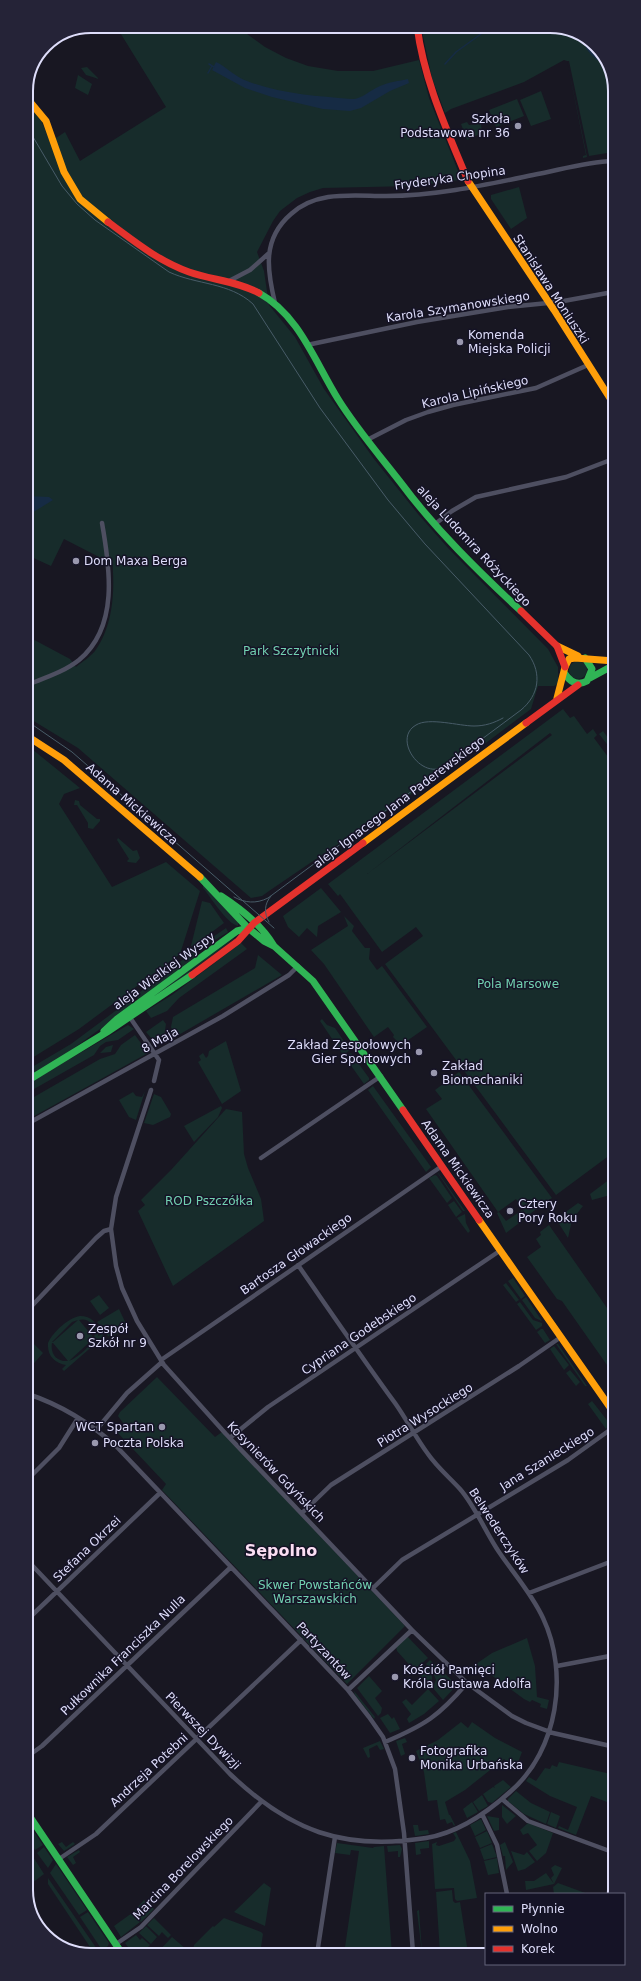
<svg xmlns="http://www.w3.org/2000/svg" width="641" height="1981" viewBox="0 0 641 1981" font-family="'DejaVu Sans',sans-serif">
<rect width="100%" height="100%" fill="#181722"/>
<path fill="#172c2b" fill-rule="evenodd" d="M116,26h120l29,21 21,11 22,8 30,5h35l46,-11 10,38 31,78 -1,4 -47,6 -89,2 -13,4 -13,6 -17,13 -7,10 -16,31 7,19 5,34 26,32 29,52 50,70 44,55 30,34 100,101 10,18v17l-4,2h-16l-7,23 -49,37 -213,145 -7,5 -11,2 -173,-150 -51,-31v-81l43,23 6,8c6,-5 14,-10 19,-16 19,-26 20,-63 17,-93l-9,1 -39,-20 -13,27 -24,-11 -1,-453 15,18 9,22 15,-10 15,29 86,-54z
M438,26h117l38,16 20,32v78l-24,4 -20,-95h-2l20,96 -4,1v-2l3,-1 -19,-94 -3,-1 -40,22 -73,27 -6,4 -13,-35 -9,-42v-6z
M87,67l12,12 -13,-4 -5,-7z
M78,75l14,9 -4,11 -13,-7z
M541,91l10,28 -20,7 -11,-26z
M517,99l7,17 -28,11 -7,-17z
M467,122l2,3 12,-1 1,9 -15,7 -6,-16z
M519,187l8,31 -16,11 -20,-30v-4z
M569 670a9 9 0 1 1 18 0a9 9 0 1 1-18 0Z
M563,709l7,9 4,-2 13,18 6,-5 4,6 -3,3 20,27v387l-58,43 -171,-231 38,-28 -7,-9 -34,25 -42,-58 -2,2 -10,-12zM550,733l2,2 -185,139z
M603,731l11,15v7l-15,-19z
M27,745l53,43 -16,6 -5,10 53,83 54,-25 34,29 -20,63 -101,75 -52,32z
M75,800l4,1 1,4 17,14h3v2l-7,8 -5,-1v-5l-11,-18h-3z
M118,838l15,13 4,-1 3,8 -4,5 -8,-1 -1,-1 2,-2 -12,-19z
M203,884l35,37v5c-11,-2 -28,-30 -35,-38z
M321,888l20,24 -23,14 -1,11 -10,-9 -8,9 -11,-10 -5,-11z
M202,901l8,2 14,20 -31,23h-2z
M344,916l10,10 -2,5 13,17h5l-1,11 8,11 5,-4 45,61 -26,18 -8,-8 1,-2 -6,-8 -14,10 -50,-73 -13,-14 37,-24z
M226,928l2,4 -13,8 -2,-3z
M234,938l1,1 -92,68 -2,-3z
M241,943l6,6 -68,49 -12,13 -16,7 -5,-7 26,-16z
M193,952l3,3 -8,8 -50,38 -2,-6z
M258,955l24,20 -107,62 -4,-10 2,-10 82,-49z
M130,1000l3,5 -70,51 -36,21v-7l44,-26z
M322,1019l5,6 8,3 15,22 -7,5 -23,-34z
M163,1020l3,4 -3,19 -6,2 -11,-13z
M128,1025l6,4 -16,11 -12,2 -6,4 -6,9 -67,38v-9z
M135,1035l13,18 -121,67v-19l73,-42 15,-5 6,-9z
M226,1041l15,50 -19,13 -24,-42 3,-2 -2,-4 4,-3 3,5 2,-2 1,-5z
M113,1045l-2,7 -11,1 6,-6z
M351,1053l18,25v2l-5,4 -19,-27z
M459,1072l93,126 -25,18 -11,-17 -18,13 -72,-103 16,-10 -7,-9z
M373,1086l58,81 -5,5 -58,-82z
M145,1091l-9,29 -7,-3 -10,-17 14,-8 3,4 6,1z
M154,1094l7,3 10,17 -1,3 -17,8 -9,-2z
M221,1106l1,2 -4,9 -24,25 -10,-16z
M226,1109l16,3 2,42 4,14 13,31 3,22 -91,65 -35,-75 7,-6 -4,-5 30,-30z
M437,1172l2,2 26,37h-2z
M435,1175l2,1 15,22 -5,5 -18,-25z
M614,1176v18l-22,6 -2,-6z
M454,1201l8,11 -6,5 -8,-12z
M578,1203l5,3 -11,14 -4,18 -12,-19z
M522,1210l5,7 -21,16 -9,-20 2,-1 7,9z
M465,1214l1,9 4,8 -2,2 -11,-15z
M549,1225l65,93v57l-52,-74 -5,-2 -30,-42 14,-10 -5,-8 5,-4 -1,-3z
M513,1278l12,18 -4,3 -13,-18z
M506,1283l13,17 -3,2 -13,-17z
M99,1295l10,13 -9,7 -10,-14z
M526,1297l16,24 -7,-3 -13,-18z
M520,1302l13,18 9,3v3l-6,4 -19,-26z
M119,1309l9,19 -17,9 -3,-1 -11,-14z
M80,1316c12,0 19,8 18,20l4,-2 2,2 -40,35 -2,-2 4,-4c-11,-2 -19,-9 -18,-22 5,-11 20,-25 32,-27zM78,1320l-25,22h-1l20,-20zM79,1320c10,-3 18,7 15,18zM94,1338c-3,8 -17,20 -25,23zM52,1343h1l15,18c-11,1 -18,-7 -16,-18z
M541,1329h2l7,11 -5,3 -8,-11z
M28,1338l15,15 -15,17z
M556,1344h2l29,42h-2z
M554,1346l15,19 -5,5 -14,-21z
M570,1370l10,12 -4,4 -10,-13z
M157,1377l58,60 7,-5 183,194 -58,58 -185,-194 4,-6 -50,-53 7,-8 -5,-7 2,-4z
M592,1401l18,23 -4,5 -18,-25z
M407,1636l21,22 -14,12 -17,-19 -1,-5z
M527,1638l8,28 2,31 12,3 -2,9 -7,-2 1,-3 -9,-4 -2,2 -6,-3 -48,-35 16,-11z
M430,1660l27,25 -14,15 -10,-12 3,-8 -4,-10 -6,-6z
M424,1666l8,9v5l-4,5 -11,-13z
M369,1676l13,15 -7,7 7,10 -1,5 -3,3 -21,-28z
M428,1689l11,12 -15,13 -15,9 -2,-4 4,-5 -9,-12 4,-3 6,6z
M354,1691l21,26 -1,2 -19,-24z
M388,1714l4,5 2,-2 6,12 -10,4 -10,-15z
M461,1722l7,6 4,-6 23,16 27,14 -3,8 -6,7 -9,-8 -39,31 -20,12 4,13h1l5,10 -1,1 -2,-4 -5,2 -2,-5 -5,1 -3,-20 -9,1 -4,-29 -8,-21 22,-11z
M405,1738l2,4 -5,2 3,10 -4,2 -5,-15z
M380,1741l4,8 -4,1 -3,-5 -8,4 1,8 -2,1 -5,-10z
M559,1762l56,13v30l-24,-9 -15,39 -18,-7 1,-2 9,4 9,-23 -27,-11 -24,-15 3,-4 7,4 9,-13 5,1 2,-4 5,2z
M503,1780l8,7 -19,16 -4,-1 -5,-8 10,-7 2,1 -1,-2z
M516,1791l15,12 19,9 -4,12 -22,-10 -16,-13v-2z
M482,1795l6,11 -9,5 -6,-9z
M472,1802l6,10 -11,6 -4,-9z
M502,1805l14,11 -9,8 -5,-7z
M551,1812l9,4 -4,12 -9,-4z
M487,1816l12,2v12l-5,1z
M481,1819l5,11 -11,6 -5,-11z
M28,1823l15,22 -8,5 -7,-10z
M528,1823l25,10 -7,20 -9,8 -8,-10 8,-6 -9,-12 -5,2 -3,-5z
M413,1825h5l1,6 9,-1 1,4 -14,2z
M487,1831l5,12 -12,5 -5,-11z
M456,1832l14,29 7,37 -20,3 -2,-2 -1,-11 -19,1 -3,-45 5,-2 -1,3 3,1 15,-5 2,-3 -3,-5z
M429,1841v7l-9,1 1,5 -5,1 -1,-12z
M62,1842l4,5 7,-5 2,2 -11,7 -6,-7z
M505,1842l8,20 -7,8 -1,-14h-2l-3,-11z
M337,1843l36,5 1,-1 10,-1 8,108h-48l15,-103 -8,-1 -1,5 -15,-2z
M492,1844l5,13 -13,3 -4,-11z
M400,1845l2,4 -2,8h-2v-6l-10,1 -1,-6z
M44,1847l9,13 -5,8 -11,-15z
M79,1850l1,2 -7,5 3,6 -3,2 -6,-8z
M511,1851l13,4 3,-3 8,10 -10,7 -7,2z
M30,1852l14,22 -16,12v-33z
M497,1858l2,15 -11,2 -4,-14z
M56,1864l31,46 -8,5 -29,-42z
M555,1865l7,3 -8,16 -3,-6 3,-3 -3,-7z
M546,1873l8,11 -28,6 -1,-9h9z
M48,1878l51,74 -1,2 -4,-1 -46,-69z
M264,1883l7,5 -6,38 -31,-14z
M558,1883l30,11h-34l-1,-7z
M452,1890l1,11 2,2 5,-1 8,51h-28l-4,-61z
M144,1900l10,9 -13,13 -9,-9z
M419,1910l3,43 -5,-42z
M88,1912l21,31 -1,3 -6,4 -22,-33z
M132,1913l8,9 -19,15 -7,-11z
M154,1918l17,17 -3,3 -6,-6 -3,4 -12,-11z
M224,1918l37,14 2,2 -3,20h-62l-5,-3 1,-6 19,-19 1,1z
M146,1926l11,11 -6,7 -12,-11z
M136,1935l4,5 2,-2 8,7 -10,10h-6l-9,-12z
M172,1937l14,12 -5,5 -26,1z"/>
<path fill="#162b44" d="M583,38l10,4 16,26c-12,-8 -24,-15 -26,-30z
M216,62c11,5 19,15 31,19 33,13 69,15 104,18 10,1 19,-9 29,-13 9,-4 19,-5 28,-7l1,4 -19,8 -29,17 -11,3 -27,-2 -51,-12 -27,-9 -33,-18z
M27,496l22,1 4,3 -26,16z"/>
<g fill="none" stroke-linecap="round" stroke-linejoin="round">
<path stroke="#162b44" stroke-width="1.5" d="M209,64l5,3
M445,64l11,-12 36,-26
M208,73l4,-7"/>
<path stroke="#4e4f61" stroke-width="4.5" d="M318,26c33,10 67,5 101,0
M229,281l21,-11 18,-16
M275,303c-8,-33 -13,-64 16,-89 26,-24 63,-18 95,-18 50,0 99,-11 147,-21 27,-5 52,-13 80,-14
M307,345l110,-23 91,-15 50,-5 55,-10
M367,440l39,-20 22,-8 25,-7 83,-17 52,-23
M435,524l17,-13 24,-14 90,-20 47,-18
M27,685c17,-7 37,-13 52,-25 40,-33 31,-92 23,-137
M131,1019l28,41 -5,21
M151,1090l-35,107 -5,32 5,37 6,22 15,33 27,44 62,69 186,196 55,53 45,33 14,7 27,10 62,14
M27,1124l196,-108 66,-41 9,-9
M261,1158l120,-82
M27,1311l69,-73 8,-7 7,-2
M161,1360l281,-194
M28,1394c33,11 62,29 88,52l232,244 21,27 14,20 12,32 9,64 9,120
M97,1429l30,-36 35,-31
M231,1437l37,-30 233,-157
M28,1479l31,-31 19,-30
M302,1513l29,-28 188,-119 42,-29
M28,1561l202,213c60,57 113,77 196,64 31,-5 62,-26 85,-47 47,-41 58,-118 32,-173 -11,-24 -29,-44 -44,-66 -13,-19 -24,-46 -39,-63 -11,-12 -23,-22 -32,-35 -12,-16 -21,-34 -33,-51 -33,-45 -65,-92 -97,-138
M373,1588l29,-28 166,-100 46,-33
M529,1593l86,-33
M28,1619l132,-126
M557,1666l58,-11
M348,1690l64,-60
M385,1742c40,-17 54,-26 82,-59
M28,1756l14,-10 189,-179
M502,1799l26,22 87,32
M482,1814l15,31 10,49
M59,1859l37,-25 205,-194
M116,1944l25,-17 120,-125
M317,1954l18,-117"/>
<path stroke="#30b455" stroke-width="7" d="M259,293c40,22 56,69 79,106 18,29 42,57 63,84 35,47 78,89 120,128
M565,674c6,9 13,12 22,7l5,-12 -7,-11
M590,678l24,-13
M200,877l47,50 17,14 10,5 39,35 90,129
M221,896c20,13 41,29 53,50
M104,1031l13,-12 120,-88 12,-3
M27,1081l80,-49 85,-57
M28,1814l95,141"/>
<path stroke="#ff9f0a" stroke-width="7" d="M26,97l20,24 18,51 16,27 28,23
M468,181l86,129 59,93
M557,646l21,10
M557,698l8,-31 4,-8 6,-1 39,3
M27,736l37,24 136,117
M363,843l163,-120
M479,1220l135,193"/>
<path stroke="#e5322d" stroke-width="7" d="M417,26c7,55 30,104 51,155
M108,222c26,19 50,39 81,50 23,8 48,9 70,21
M521,611l36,35 8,21
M526,723l52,-38
M192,975l46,-34 16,-18 109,-80
M403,1110l76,110"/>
<path stroke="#485c68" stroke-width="1" d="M26,125l36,61 15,18 18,16 74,52c28,13 60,10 84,32l67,104 68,92 37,44 104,111c13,19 10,40 -8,55l-253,188c-12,6 -23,5 -34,-1
M27,721l45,31 202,176
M441,768c-22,9 -48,-30 -25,-43 13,-8 43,1 58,1 11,0 20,-3 29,-8
M269,922c-5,-9 -5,-18 2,-26"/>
</g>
<g fill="#9998ae" stroke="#151326" stroke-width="1.5">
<circle cx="518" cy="126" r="4"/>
<circle cx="460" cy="342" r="4"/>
<circle cx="76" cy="561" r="4"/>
<circle cx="419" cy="1052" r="4"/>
<circle cx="434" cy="1073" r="4"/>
<circle cx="510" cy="1211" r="4"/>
<circle cx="80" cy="1336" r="4"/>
<circle cx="162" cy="1427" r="4"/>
<circle cx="95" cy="1443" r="4"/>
<circle cx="395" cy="1677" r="4"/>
<circle cx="412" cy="1758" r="4"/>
</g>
<g text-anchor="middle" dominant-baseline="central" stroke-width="3" stroke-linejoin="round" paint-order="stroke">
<g font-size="12" fill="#deddfa" stroke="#151326" text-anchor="start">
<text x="510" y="119" text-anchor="end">Szkoła<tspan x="510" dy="14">Podstawowa nr 36</tspan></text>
<text x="468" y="335">Komenda<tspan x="468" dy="14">Miejska Policji</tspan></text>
<text x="84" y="561">Dom Maxa Berga</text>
<text x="411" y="1045" text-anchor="end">Zakład Zespołowych<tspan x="411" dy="14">Gier Sportowych</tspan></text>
<text x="442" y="1066">Zakład<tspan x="442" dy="14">Biomechaniki</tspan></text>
<text x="518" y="1204">Cztery<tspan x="518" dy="14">Pory Roku</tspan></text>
<text x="88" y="1329">Zespół<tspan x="88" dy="14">Szkół nr 9</tspan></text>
<text x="154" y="1427" text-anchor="end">WCT Spartan</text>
<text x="103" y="1443">Poczta Polska</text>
<text x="403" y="1670">Kościół Pamięci<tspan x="403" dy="14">Króla Gustawa Adolfa</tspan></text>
<text x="420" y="1751">Fotografika<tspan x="420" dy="14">Monika Urbańska</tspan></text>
</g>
<g font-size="12" fill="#deddfa" stroke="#151326">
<text transform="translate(450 178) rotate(-8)">Fryderyka Chopina</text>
<text transform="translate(551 289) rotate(57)">Stanisława Moniuszki</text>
<text transform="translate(458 307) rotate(-9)">Karola Szymanowskiego</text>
<text transform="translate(475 392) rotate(-13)">Karola Lipińskiego</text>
<text transform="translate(474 546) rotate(47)">aleja Ludomira Różyckiego</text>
<text transform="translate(399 802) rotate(-37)">aleja Ignacego Jana Paderewskiego</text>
<text transform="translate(132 804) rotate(41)">Adama Mickiewicza</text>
<text transform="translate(164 971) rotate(-36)">aleja Wielkiej Wyspy</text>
<text transform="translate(160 1040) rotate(-29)">8 Maja</text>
<text transform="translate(458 1169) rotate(55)">Adama Mickiewicza</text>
<text transform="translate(296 1254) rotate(-35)">Bartosza Głowackiego</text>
<text transform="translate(359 1334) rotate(-34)">Cypriana Godebskiego</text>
<text transform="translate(425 1415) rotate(-32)">Piotra Wysockiego</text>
<text transform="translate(547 1459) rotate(-32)">Jana Szanieckiego</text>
<text transform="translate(276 1472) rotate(46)">Kosynierów Gdyńskich</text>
<text transform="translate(499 1531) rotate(57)">Belwederczyków</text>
<text transform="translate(87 1549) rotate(-44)">Stefana Okrzei</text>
<text transform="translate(324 1651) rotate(47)">Partyzantów</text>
<text transform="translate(123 1655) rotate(-44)">Pułkownika Franciszka Nulla</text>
<text transform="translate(203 1731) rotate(46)">Pierwszej Dywizji</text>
<text transform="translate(149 1770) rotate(-43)">Andrzeja Potebni</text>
<text transform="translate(183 1868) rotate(-46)">Marcina Borelowskiego</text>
</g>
<g font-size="12" fill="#72d1b1" stroke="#151326">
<text x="291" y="651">Park Szczytnicki</text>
<text x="518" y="984">Pola Marsowe</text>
<text x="209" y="1201">ROD Pszczółka</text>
<text x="315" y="1585">Skwer Powstańców<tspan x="315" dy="14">Warszawskich</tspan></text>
</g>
<g font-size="16" font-weight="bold" fill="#fbdff3" stroke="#151326">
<text x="281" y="1550">Sępolno</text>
</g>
</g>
<path d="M0 0H641V1981H0ZM91 33H550A58 58 0 0 1 608 91V1890A58 58 0 0 1 550 1948H91A58 58 0 0 1 33 1890V91A58 58 0 0 1 91 33Z" fill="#252337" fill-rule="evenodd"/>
<path fill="none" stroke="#deddfa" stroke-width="2" d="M91 33H550A58 58 0 0 1 608 91V1890A58 58 0 0 1 550 1948H91A58 58 0 0 1 33 1890V91A58 58 0 0 1 91 33Z"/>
<rect x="485" y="1893" width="140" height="72" fill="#151326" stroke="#65647b"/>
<rect x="493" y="1906" width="20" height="6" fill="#30b455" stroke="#65647b"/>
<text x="521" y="1913" font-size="12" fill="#deddfa">Płynnie</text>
<rect x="493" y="1926" width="20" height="6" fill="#ff9f0a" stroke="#65647b"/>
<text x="521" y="1933" font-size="12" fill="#deddfa">Wolno</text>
<rect x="493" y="1946" width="20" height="6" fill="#e5322d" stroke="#65647b"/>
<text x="521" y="1953" font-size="12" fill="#deddfa">Korek</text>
</svg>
